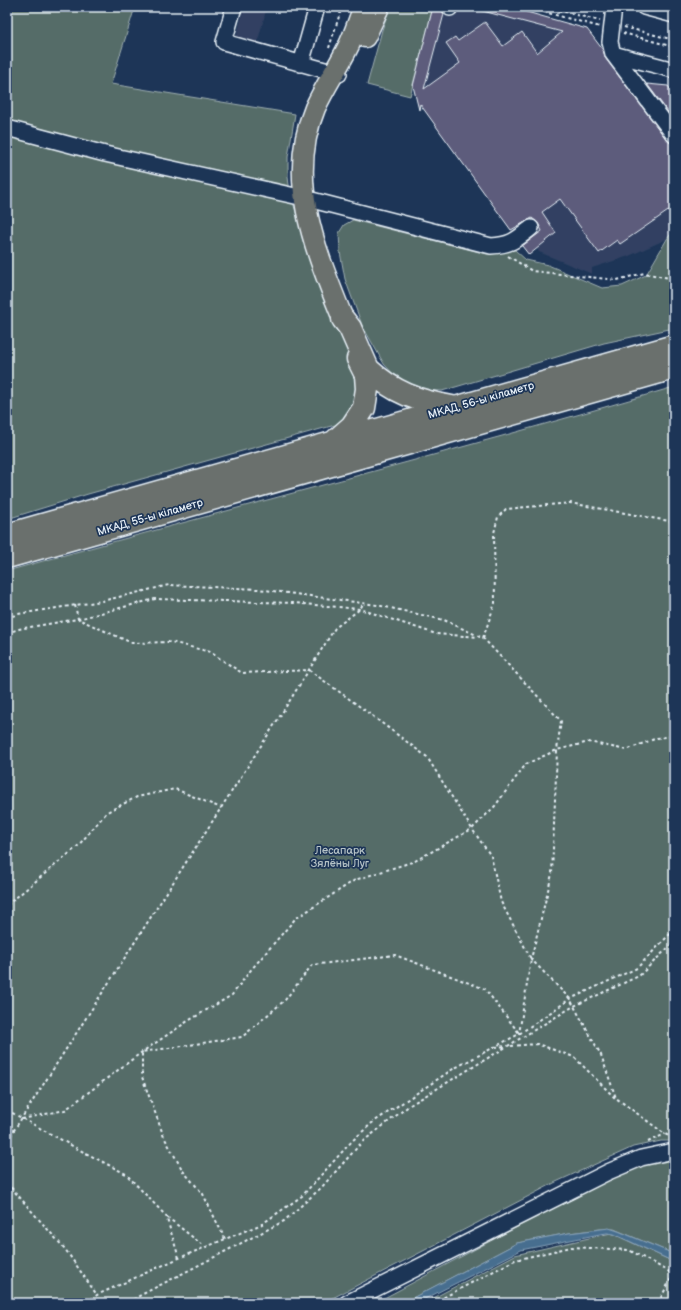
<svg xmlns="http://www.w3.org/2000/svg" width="681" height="1310" viewBox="0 0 681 1310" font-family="'Balsamiq Sans',sans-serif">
<rect width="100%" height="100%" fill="#1d3557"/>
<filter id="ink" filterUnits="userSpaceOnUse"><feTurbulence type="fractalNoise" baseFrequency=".025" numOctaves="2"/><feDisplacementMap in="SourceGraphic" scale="8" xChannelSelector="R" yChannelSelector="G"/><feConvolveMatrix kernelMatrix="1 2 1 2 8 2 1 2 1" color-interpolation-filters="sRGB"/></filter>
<g filter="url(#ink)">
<path fill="#304162" d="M244,7h23l-10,37 -21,-6z
M433,7h76l78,22 87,118v83l-7,9 -38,17 -37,12v6l-53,-22 -2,-3 -8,6 -113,-156 -3,-13z"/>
<path fill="#556c68" stroke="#9eaeb0" d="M7,7h128l-24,77 184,30 -7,43v20l2,16 24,77 23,62 4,-1 23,52 -13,35 -16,7 -247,69 -81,25z
M390,7h43l-23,89 -43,-11 15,-55z
M353,220l134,34 28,-4 11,10 22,5 54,23 20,-2 24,-11 21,-36 7,-9v98l-70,15 -162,48 -19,-1 -16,-5 -12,-9 -11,-12 -22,-39 -17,-46 -5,-27 -1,-19 5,-8z
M674,387v754h-13l-28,6 -77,35 -233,121h-316v-732c222,-62 446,-119 667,-184z
M674,1158v96l-60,-25h-14l-31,4 -52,10 -114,60h-28l134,-72 103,-52 35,-15z
M611,1233l63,29v41h-250l91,-48z"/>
<path fill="#476e8f" stroke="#87a2b9" d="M609,1228l9,3 56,23v8l-60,-28 -7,-1 -7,1 -79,16 -104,53h-14l114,-60 52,-10z"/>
<path fill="#5d5c7b" stroke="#e8f1f8" d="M433,7h8l3,7 -20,75 36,-26 -14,-20 9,-6 3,4 27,-19 18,24 19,-14 15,21 25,-21 -83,-22v-3h30l78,22 16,21 3,9 61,81 7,4v63l-54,37 -3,-4 -18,13 -39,-54 -18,13 14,21 -27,22 -7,-9 20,-15 -4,-8 -6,-5 -21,12 -91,-126 -1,6 -6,-24z
M647,84l21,2 3,4 3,-2v32z"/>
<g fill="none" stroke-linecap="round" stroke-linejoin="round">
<g stroke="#e8f1f8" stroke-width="18">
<path id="minor" d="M234,7l-10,35 115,32
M614,7l-4,35 3,12 61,81
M644,7l30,8
M450,8v-1
M613,54l61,16
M301,64l16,-57
M7,128l98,26 199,44 187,48c20,-1 25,-6 40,-18
M347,1303l261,-131 33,-14 33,-7"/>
</g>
<g stroke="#e8f1f8" stroke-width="23">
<path id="major" d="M365,37l14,-30
M343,319c-27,-68 -58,-139 -28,-211 9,-20 22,-39 32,-59 7,-13 11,-28 17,-42"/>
</g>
<g stroke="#e8f1f8" stroke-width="25">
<path id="highway" d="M343,319l7,9 18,41c26,24 50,32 84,38
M335,441l17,-15 12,-18 3,-19 -1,-14 -8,-16
M7,535l667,-189
M7,557l667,-189"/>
</g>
<path stroke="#e8f1f8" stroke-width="2" stroke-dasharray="3 3" stroke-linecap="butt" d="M526,7l74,20
M547,7l53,14
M624,27l50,13
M623,33l51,14
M329,48l13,-41
M508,256l24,15 85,9 27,-7 30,6
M75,605l3,14 54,24 39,-1 39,10 32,21 67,-3 50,36 68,51 45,72 19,27 10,46 30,57 -12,75
M7,618l11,-4 84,-13 67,-16 89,4 119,16 67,15 39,18 78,83 -4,29 -5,124 -21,85 39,40 31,56 15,43 49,36 8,4
M7,633l12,-4 59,-10 77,-20 138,4 67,6 76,25 44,3
M483,638l12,-35 -1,-70 4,-16 8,-8 64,-6 104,19
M7,905l70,-58 30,-35 30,-15 38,-8 46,19
M511,1046l26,-2 37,13 41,41
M495,1047l11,-1
M7,1110l69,38 50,26 40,42 13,42
M22,1119l43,-9 77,-58 46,-31 44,-26 18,-24 45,-52 60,-39 60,-19 57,-32 23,-23 31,-42 31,-14 32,-8 37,8 31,-12 17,-2
M7,1141l275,-428 53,-85 25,-19 3,-5
M648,1142l17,-8
M7,1183l58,66 32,46
M167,1217l38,30
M225,1239l-22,-45 -20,-23 -19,-34 -22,-60v-25l100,-15 43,-37 27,-35 83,-10 90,34 34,44
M86,1303l11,-8 82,-37 83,-34 40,-28 51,-56 19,-17 81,-54 66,-35 51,-35 67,-31 31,-32 6,-5
M128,1303l13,-8 143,-74 37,-33 41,-46 48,-37 164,-99 65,-30 35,-34
M331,1303l4,-2
M433,1303l82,-43 56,-13 58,3 39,21 6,5
M658,1303l15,-28"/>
<use href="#minor" stroke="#1d3557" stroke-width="15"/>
<use href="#major" stroke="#6b706d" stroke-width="20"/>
<use href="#highway" stroke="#6b706d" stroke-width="22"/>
</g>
</g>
<g text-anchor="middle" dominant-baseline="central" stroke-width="3.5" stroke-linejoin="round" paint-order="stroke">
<g font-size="11" fill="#e8f1f8" stroke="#1d3557">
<text transform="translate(481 400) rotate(-16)">МКАД, 56-ы кіламетр</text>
<text transform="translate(150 517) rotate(-16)">МКАД, 55-ы кіламетр</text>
</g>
<g font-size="11" fill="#b5c2c6" stroke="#1d3557">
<text x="340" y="850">Лесапарк<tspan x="340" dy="13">Зялёны Луг</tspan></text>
</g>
</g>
<rect width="681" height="1310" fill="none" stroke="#1d3557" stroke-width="24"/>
<rect x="12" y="12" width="657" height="1286" fill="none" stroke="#e8f1f8" stroke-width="1.5" filter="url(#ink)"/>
</svg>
